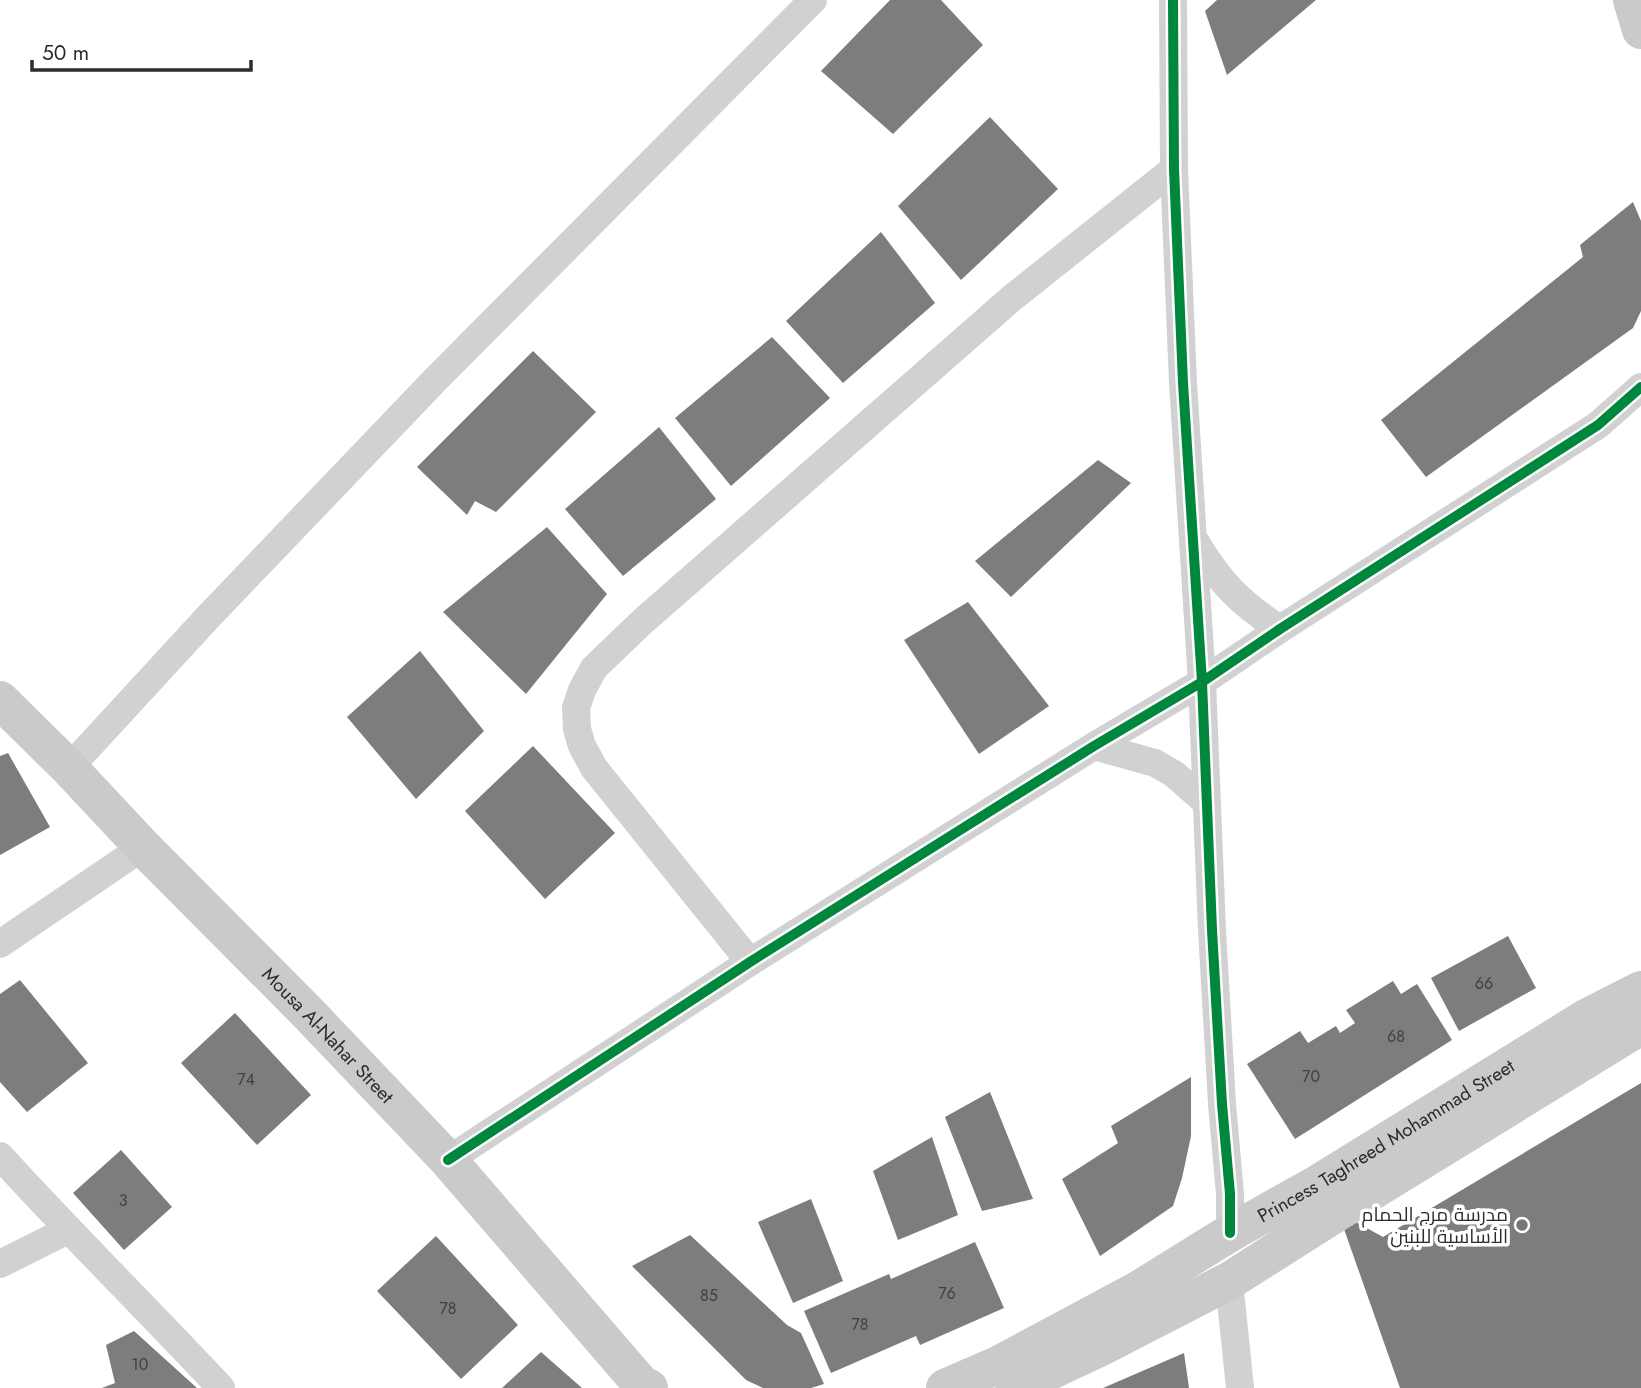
<svg xmlns="http://www.w3.org/2000/svg" width="1641" height="1388" viewBox="0 0 1641 1388" font-family="Jost,Cairo,sans-serif">
<rect width="100%" height="100%" fill="#fff"/>
<path fill="#7d7d7d" d="M890,0h51l42,45 -90,89 -72,-63z
M1217,0h99l-89,75 -22,-64z
M990,117l68,72 -97,91 -63,-74z
M1633,202l8,19v90l-8,17 -207,149 -45,-57 202,-163 -3,-12z
M881,232l54,71 -92,80 -57,-62z
M772,337l58,61 -99,88 -56,-68z
M533,351l63,61 -100,100 -21,-11 -8,14 -50,-48z
M659,427l57,72 -93,77 -58,-67z
M1098,460l33,23 -120,114 -36,-36z
M547,527l60,67 -81,100 -83,-82z
M968,602l81,104 -70,48 -75,-114z
M420,651l64,80 -68,68 -69,-82z
M533,746l82,87 -70,66 -80,-88z
M8,753l42,74 -50,28v-99z
M1508,936l28,52 -77,43 -28,-53z
M20,980l68,83 -61,49 -27,-30v-88z
M1393,981l8,13 16,-10 35,56 -157,99 -48,-75 53,-33 8,12 28,-17 4,7 15,-10 -9,-13z
M235,1013l76,82 -54,50 -76,-82z
M1191,1077v59l-9,42 -9,28 -73,50 -38,-77 56,-36 -7,-17z
M1641,1083v305h-241l-62,-176 45,25z
M990,1092l43,107 -51,12 -37,-94z
M932,1137l26,78 -60,25 -25,-69z
M121,1150l51,57 -48,43 -51,-57z
M811,1199l32,82 -50,22 -35,-81z
M690,1235l97,90 14,8 23,51 -13,4h-48l-17,-8 -114,-114z
M436,1236l82,89 -57,54 -84,-88z
M975,1242l29,66 -84,37 -4,-9 -85,37 -27,-62 85,-37 2,5z
M134,1331l63,57h-95l13,-5 -9,-38z
M541,1352l41,36h-80z
M1184,1353l5,35h-86z"/>
<g fill="none" stroke-linecap="round" stroke-linejoin="round">
<path stroke="#d1d1d1" stroke-width="28" d="M1173,0l1,169 9,214 19,299 10,248 10,174 8,90v39
M1195,541c25,42 45,62 85,88
M1094,746l61,17 19,11 32,28
M69,768l140,-152 227,-237 377,-379
M0,944l143,-97
M750,962l-156,-194 -12,-22 -5,-17 -1,-21 6,-18 12,-22 48,-46 370,-324 162,-129
M0,1156c72,79 148,154 221,232
M448,1160l302,-198 344,-216 108,-64 78,-53 318,-204 43,-38
M0,1264l68,-34
M1229,1281l11,107"/>
<g stroke="#cacaca" stroke-width="38">
<path d="M1632,0l9,30"/>
<path id="s1" d="M0,700l69,68 74,79 165,166 140,147 193,224 8,4"/>
<path id="s2" d="M945,1388l53,-23 140,-75 92,-57 89,-50 267,-165 55,-28"/>
<path d="M1014,1388l87,-41 128,-66 109,-69 303,-186"/>
</g>
<g stroke="#fff" stroke-width="15">
<path id="cycleway" d="M1173,0l1,169 9,214 19,299 10,248 10,174 8,90v39
M448,1160l302,-198 344,-216 108,-64 78,-53 318,-204 43,-38"/>
</g>
<use href="#cycleway" stroke="#00873e" stroke-width="10"/>
</g>
<circle fill="#767676" stroke="#fff" stroke-width="2.5" cx="1522" cy="1225" r="7"/>
<g text-anchor="middle" dominant-baseline="central" stroke-width="7" stroke-linejoin="round" paint-order="stroke">
<g font-size="16" fill="#404040">
<text x="1484" y="983">66</text>
<text x="1396" y="1036">68</text>
<text x="1311" y="1076">70</text>
<text x="246" y="1079">74</text>
<text x="123" y="1200">3</text>
<text x="947" y="1293">76</text>
<text x="709" y="1295">85</text>
<text x="448" y="1308">78</text>
<text x="860" y="1324">78</text>
<text x="140" y="1364">10</text>
</g>
<g font-size="19" fill="#2c2c2c" stroke="#fff">
<text stroke="none"><textPath href="#s1" startOffset="469">Mousa Al-Nahar Street</textPath></text>
<text stroke="none"><textPath href="#s2" startOffset="506">Princess Taghreed Mohammad Street</textPath></text>
</g>
<g font-size="19" fill="#2c2c2c" stroke="#fff" text-anchor="end">
<text x="1508" y="1214">مدرسة مرج الحمام<tspan x="1508" dy="22">الأساسية للبنين</tspan></text>
</g>
</g>
<path d="M32 60v10h219v-10" fill="none" stroke="#2c2c2c" stroke-width="3.5"/>
<text x="42" y="60" font-size="21" fill="#2c2c2c" stroke="#ffffff" stroke-width="5" paint-order="stroke">50 m</text>
</svg>
